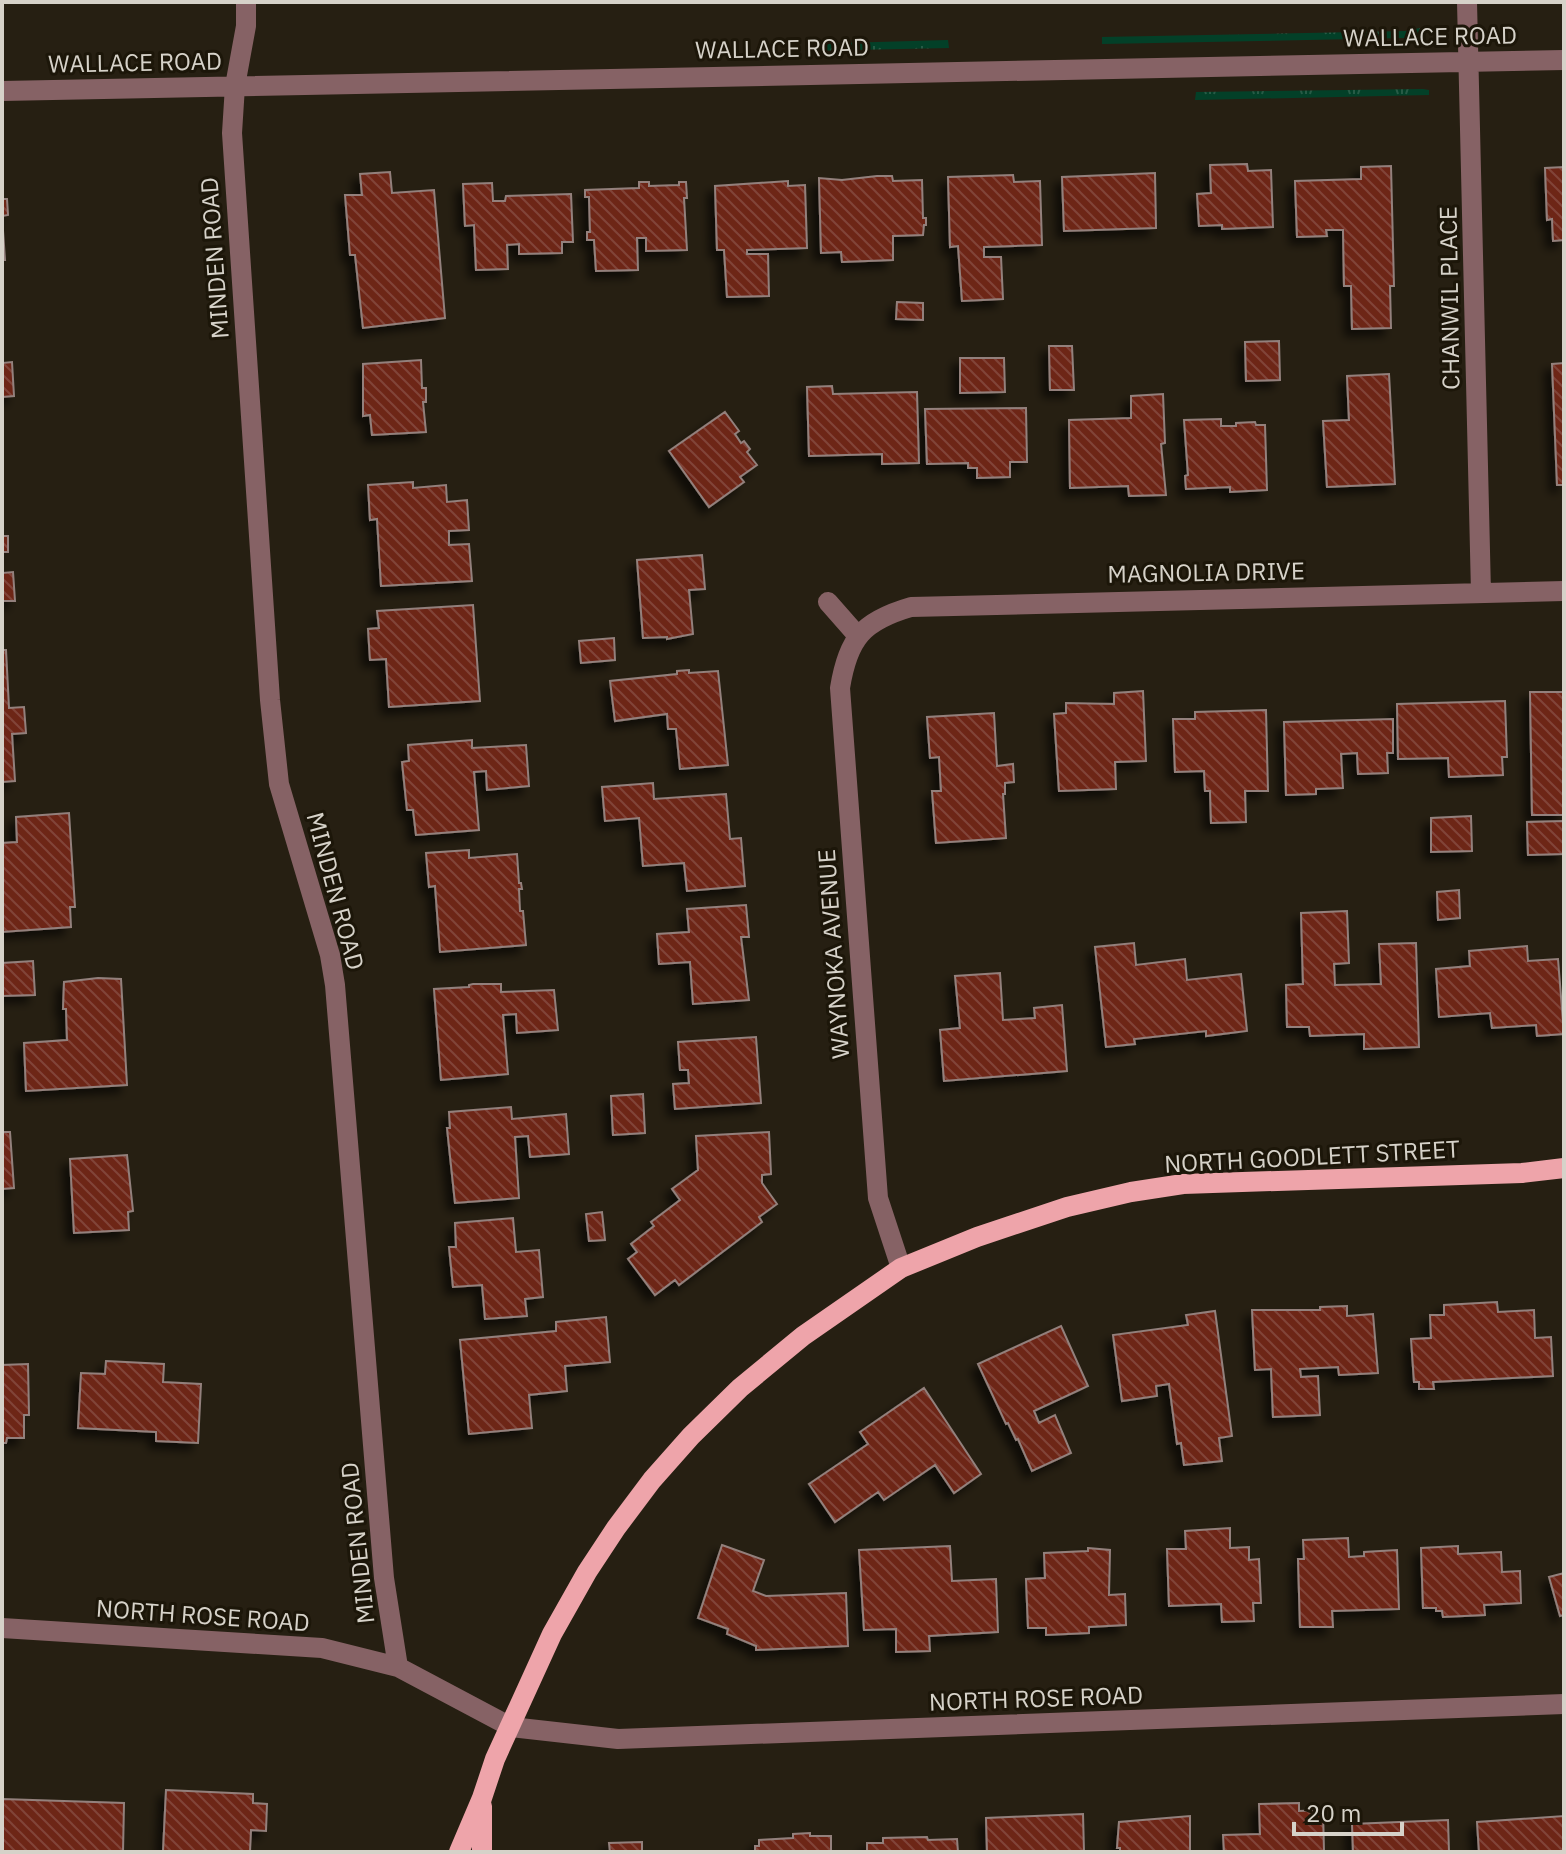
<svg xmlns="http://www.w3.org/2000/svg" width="1566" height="1854" viewBox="0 0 1566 1854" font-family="'IBM Plex Sans',sans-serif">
<defs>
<pattern id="grass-tufts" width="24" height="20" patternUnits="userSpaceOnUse" patternTransform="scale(2)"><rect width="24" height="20" fill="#034028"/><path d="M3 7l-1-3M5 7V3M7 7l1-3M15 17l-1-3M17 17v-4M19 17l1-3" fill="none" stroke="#275b46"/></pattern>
<pattern id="building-back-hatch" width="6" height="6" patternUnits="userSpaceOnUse" patternTransform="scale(2)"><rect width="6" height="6" fill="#6d2518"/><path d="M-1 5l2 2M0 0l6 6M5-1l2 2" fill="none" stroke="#814438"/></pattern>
<filter id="shadow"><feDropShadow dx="-7" dy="7" stdDeviation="4" flood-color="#0009"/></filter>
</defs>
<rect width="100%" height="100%" fill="#261f12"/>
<path fill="url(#grass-tufts)" d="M1420,28l-1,6 -14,4 -303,6v-7l303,-6z
M948,40l1,8 -143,3 1,-7z
M1423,89l6,1v5l-234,5 1,-8z"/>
<path fill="url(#building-back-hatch)" stroke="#93807c" stroke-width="2" filter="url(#shadow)" d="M1247,164l1,7 23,-1 2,57 -51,2v-4l-23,1 -2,-32 14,-1 -1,-28z
M1391,166l3,120h-4l1,42 -39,1 -1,-43h-7l-1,-56h-17l1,6 -30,1 -2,-56 66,-2v-12z
M1564,167v73l-11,1 -1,-22 -5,1 -2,-52z
M390,172l2,21 42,-3 11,128 -82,10 -8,-73h-5l-5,-60h17l-2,-21z
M1155,173l1,55 -92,3 -2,-54z
M1013,175l1,7 26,-1 2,64 -58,2v10h17l2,42 -41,2 -4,-55 -8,1 -2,-70z
M877,176h15l1,5 29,-1 1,38h3v7h-2l-1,10 -30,1v24l-51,2 -1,-10 -20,1 -2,-75 23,2z
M788,181v5l17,-1 2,63 -60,2v4h21l1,42 -42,1 -3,-47h-7l-2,-64z
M639,182h10v4l30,-1v-3h7l1,16h-3l3,52 -41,1v-13h-9l1,32 -42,1 -2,-31h-7v-8h3l-1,-35h-4v-7l54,-2z
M492,183l1,18h12l1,-5 65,-2 2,48h-11v11l-43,1v-10l-12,1 1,24 -32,1 -2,-45 -9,1 -2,-42z
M2,199h5l1,16 -6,1 3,44h-3z
M897,302l26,1v17l-27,-1z
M1279,341l1,39 -34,1 -1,-39z
M1049,346h23l2,44h-24z
M2,350l1,13 9,-1 2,34 -12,1z
M960,358h44l1,34 -45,1z
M421,360l1,28h4v14h-3l3,30 -54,3 -2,-20 -7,1v-52z
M1564,363v122h-7l-5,-121z
M1389,374l6,110 -68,3 -4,-66 26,-1 -2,-44z
M832,386l1,8 84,-2 2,71 -37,1v-10l-73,2 -2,-69z
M1163,394l2,49 -4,1 5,51 -37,1 -1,-10 -58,2 -1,-68 62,-2v-22z
M1026,408l1,54h-17v15l-33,1v-10h-9v-5l-41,1 -2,-55z
M725,412l14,19 -4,3 6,9 3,-2 6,8 -3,3 10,13 -17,12 4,5 -35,25 -40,-56z
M1221,419v7h15v-3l19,-1 1,3h9l2,65 -37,2v-5l-44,2 -1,-13 3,-1 -4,-55z
M413,482v6l33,-3 1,17 20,-2 2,30 -20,1v14l20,-1 3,37 -91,5 -4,-67 -7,1 -2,-35z
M2,536h6v16h-6z
M702,555l3,34 -16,1 4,44 -26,5v-2l-24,1 -6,-78z
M2,561l1,12 10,-1 2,29h-13z
M473,605l7,96 -91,6 -3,-48 -16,1 -2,-31 11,-1 -2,-17z
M614,638l1,22 -34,3 -2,-22z
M2,650h4l3,58 15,-1 2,26 -14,1 3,47 -13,1z
M689,670v3l29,-2 10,94 -48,4 -4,-40h-8l-1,-15 -52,7 -5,-40 67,-7v-3z
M1143,691l3,70 -31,1 1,27 -57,2 -5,-77 12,-1v-10l48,1v-11z
M1530,692h34v123h-32z
M1505,701l2,56h-5l1,18 -54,2 -1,-19 -50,1 -1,-55z
M1266,710l2,81h-23l1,31 -35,1 -1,-32h-5l-1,-20 -29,1 -2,-53h22v-7z
M994,713l3,53 16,-2 1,18 -9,1v11h-2l3,44 -70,5 -4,-52h9l-2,-34 -9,1 -3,-41z
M1393,719v34h-6l1,20 -30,1 -1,-21 -16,1 2,34 -27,1v5l-30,1 -2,-73z
M472,740v8l54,-3 3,41 -42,4 -1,-19 -12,1 5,58 -63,5 -3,-25h-6l-5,-48 7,-1 -1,-16z
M653,783l1,16 72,-5 4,45 11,-1 4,48 -58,5 -3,-28 -41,3 -4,-48 -34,3 -3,-34z
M69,813l6,94h-5l1,20 -69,5v-89l15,-1 -1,-25z
M1471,816l1,35 -41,1v-34z
M1564,821v33l-36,1 -1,-33z
M469,850v8l48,-4 2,29h2l1,6h-3l1,22h3l3,34 -86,7 -5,-66 -6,1 -3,-34z
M1459,890l1,28 -22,2 -1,-28z
M746,905l3,32h-8l8,63 -56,4 -3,-42 -31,2 -2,-30 32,-2 -2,-23z
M1347,911l2,52 -15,1 1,21 46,-1 -2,-40 37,-1 3,104 -55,2v-15l-54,2 -1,-9h-22l-1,-42 17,-1 -2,-71z
M1134,943l2,22 49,-6 2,21 54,-6 6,57 -41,5v-5l-72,8 1,5 -29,3 -11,-100z
M1527,946l1,15 30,-2 6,75 -27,2 -1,-11 -44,3 -2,-15 -51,4 -3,-48 34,-3 -1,-15z
M33,961l2,34 -33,1v-33z
M1000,973l3,47 32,-2 -1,-10 28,-3 5,66 -123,10 -4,-51 20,-2 -5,-52z
M98,978l23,1 6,106 -101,6 -2,-48 43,-3 -1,-31h-3l1,-27z
M473,984h28v8l53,-2 4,40 -41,3 -1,-19 -13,1 5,59 -67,6 -7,-91 35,-2v-2z
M756,1037l5,66 -86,6 -2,-25 16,-1 -1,-13h-8l-2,-28z
M643,1094l2,39 -32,2 -2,-39z
M511,1107l1,12 54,-5 3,40 -39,3 -2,-21 -13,1 4,61 -64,5 -8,-75h3l-1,-16z
M2,1132h8l4,56 -12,1z
M769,1132l2,42 -9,1v8l15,21 -18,13 3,5 -83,63 -4,-5 -20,15 -27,-36 9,-7 -6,-8 23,-18 -3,-4 29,-22 -8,-11 26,-19 -2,-34z
M127,1155l6,56 -5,1 1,18 -55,3 -4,-74z
M602,1212l3,28 -16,1 -3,-27z
M513,1218l3,34 23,-2 4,47 -18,2 2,17 -42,3 -3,-34 -29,2 -4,-40h7l-1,-24z
M1497,1302l1,10 36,-2 1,28 16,-1 2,39 -120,6 1,7h-15v-7h-5l-3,-43 20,-1 -1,-23h14v-10z
M1347,1306v10l26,-2 5,59 -39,2 -1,-8 -38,2 1,8 17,-1 2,39 -47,2 -2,-48 -16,1 -3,-60h68v-3z
M1215,1311l17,125 -13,2 3,23 -38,4 -3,-22 -4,1 -8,-60 -13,2 1,10 -35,5 -9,-66 75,-10 -2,-10z
M606,1317l4,45 -45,4 2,25 -38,4 3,33 -63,6 -9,-94 96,-9v-9z
M1061,1326l27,60 -54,25 5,12 16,-8 16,38 -39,18 -14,-32 -2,1 -8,-17 -2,1 -28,-60z
M106,1361l58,3 -1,18 38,2 -3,59 -42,-2v-9l-78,-4 3,-55 24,1z
M28,1364l1,51h-5v23h-17l-1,5h-4v-78z
M924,1388l57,86 -27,19 -19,-28 -51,35 -6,-8 -43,30 -26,-38 59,-40 -8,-12z
M1230,1528v20l19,-1v13l10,-1 2,44h-8l1,18 -32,1 -1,-18 -52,2 -2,-57h19l-1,-18z
M1348,1538l1,19 15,-1v-4l33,-2 2,59 -67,2 1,16h-33l-2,-68h6l-1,-19z
M722,1545l42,15 -11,31 13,5 80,-3 2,53 -92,4v-4l-29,-12 1,-5 -30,-11z
M950,1546l2,35 44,-2 2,53 -69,4 1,15 -34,1v-23l-32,1 -5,-80z
M1458,1546v8l43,-2 1,20 18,-1 1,32 -37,2 1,10 -42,2 -1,-6h-6v-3h-13l-2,-60z
M1088,1548l22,2 -1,45 16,-1 1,31 -37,2v6l-43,2v-7h-18l-2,-49 19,-1 -1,-25 44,-2z
M1564,1573v42l-4,1 -11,-39z
M166,1790l87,4v9l14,1 -1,27 -15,-1 -1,22h-87z
M2,1799l122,4 -1,49h-121z
M1299,1803v8l24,-1 1,42h-100l-1,-17 37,-1 -1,-30z
M1083,1814l1,38h-97l-1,-34z
M1190,1816v36h-70v-4h-3l2,-26z
M1564,1816v36h-85l-2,-30z
M1448,1820l1,32h-96l-1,-28z
M810,1833v3h21v16h-76v-6h4v-6l34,-2v-4z
M927,1837l1,3 29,-1 1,13h-91v-9h16v-5z
M642,1842v10h-32l-1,-9z"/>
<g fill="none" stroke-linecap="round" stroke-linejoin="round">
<path stroke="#866265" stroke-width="20" d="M246,2v24l-11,60 -3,47 38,567 9,84 51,171 5,30 49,593 14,89 113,60 107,12 946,-35
M1467,2l14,591
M2,91l1562,-31
M828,602l29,33
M901,1268l-23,-70 -38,-510c8,-50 23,-67 71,-81l653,-16
M2,1628l320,20 76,19"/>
<path stroke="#eea4aa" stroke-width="20" d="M482,1806v46
M459,1852l23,-54 13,-39 57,-125 35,-62 29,-44 36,-48 39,-44 49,-48 63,-52 98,-68 76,-31 90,-30 64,-15 52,-8 339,-11 42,-5"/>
</g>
<g text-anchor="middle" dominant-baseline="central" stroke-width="6" stroke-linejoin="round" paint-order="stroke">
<g font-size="24" fill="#d6d2c9" stroke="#1c1609">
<text transform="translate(1430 36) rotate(-1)">WALLACE ROAD</text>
<text transform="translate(782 48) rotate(-1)">WALLACE ROAD</text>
<text transform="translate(135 62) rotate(-1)">WALLACE ROAD</text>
<text transform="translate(214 258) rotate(-94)">MINDEN ROAD</text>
<text transform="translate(1449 298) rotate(-91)">CHANWIL PLACE</text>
<text transform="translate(1206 572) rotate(-1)">MAGNOLIA DRIVE</text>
<text transform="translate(336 891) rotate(75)">MINDEN ROAD</text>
<text transform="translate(833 954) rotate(-94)">WAYNOKA AVENUE</text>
<text transform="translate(1312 1156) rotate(-3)">NORTH GOODLETT STREET</text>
<text transform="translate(357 1543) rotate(-96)">MINDEN ROAD</text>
<text transform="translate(203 1615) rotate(4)">NORTH ROSE ROAD</text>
<text transform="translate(1036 1698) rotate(-2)">NORTH ROSE ROAD</text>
</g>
</g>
<rect width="1566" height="1854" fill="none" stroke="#d6d2c9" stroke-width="8"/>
<path d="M1294 1822v12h108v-12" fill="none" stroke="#d6d2c9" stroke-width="4"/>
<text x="1306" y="1822" font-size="24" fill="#d6d2c9" stroke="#1c1609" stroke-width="6" paint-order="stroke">20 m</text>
</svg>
